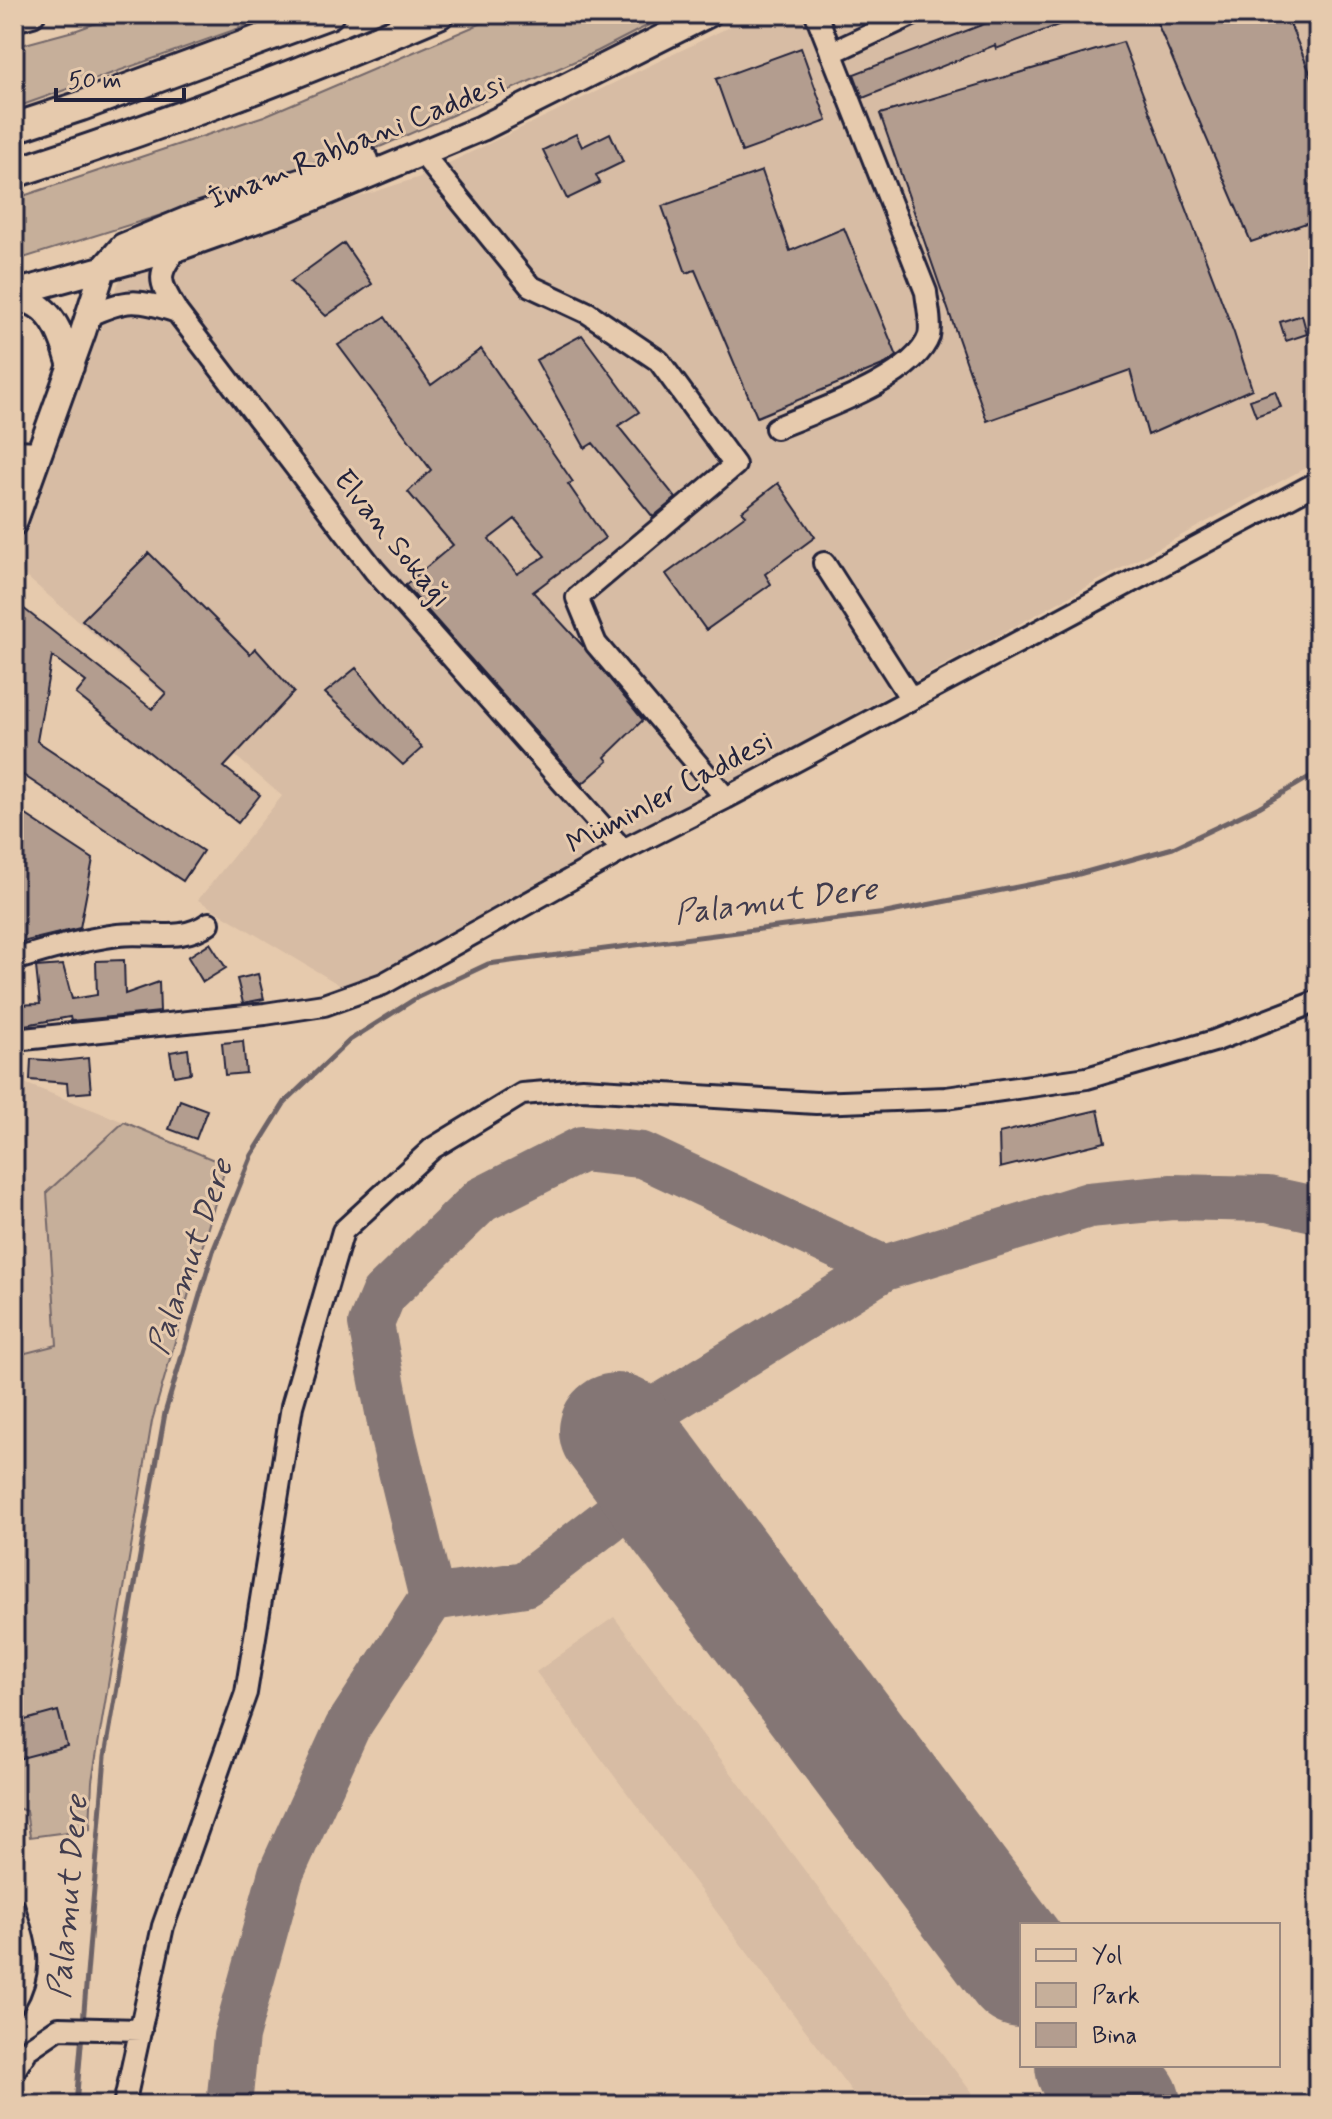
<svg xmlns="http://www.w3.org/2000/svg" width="1332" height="2119" viewBox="0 0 1332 2119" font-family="Mynerve,sans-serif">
<rect width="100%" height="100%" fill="#e6caad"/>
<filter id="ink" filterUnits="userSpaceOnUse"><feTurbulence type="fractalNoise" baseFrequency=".0125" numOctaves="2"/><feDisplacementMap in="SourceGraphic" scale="16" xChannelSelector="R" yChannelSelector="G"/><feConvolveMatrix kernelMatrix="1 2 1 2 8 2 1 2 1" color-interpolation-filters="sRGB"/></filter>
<g filter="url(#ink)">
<path fill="#d7bca4" d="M756,14h562v447l-970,529 -150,-90 84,-104 -268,-230v-18l108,-274 298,-97z
M14,1079l110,43 -77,70 10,153 -43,11z
M614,1617l367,488h-119l-326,-433z"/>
<path fill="#c6af9a" stroke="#74686a" stroke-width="2" d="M121,14h158l-265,94v-61l63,-17z
M503,14h167l-72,37 -216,95 -368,115v-62l250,-83z
M124,1122l102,43 -74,256 -60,360 -2,48 -60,8 -4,-26 -12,-4v-451l43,-11 -10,-153z"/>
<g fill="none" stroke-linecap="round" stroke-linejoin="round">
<path stroke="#6c6266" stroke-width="5" d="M83,2023l22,-267 60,-343 48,-162 39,-96 33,-53 65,-62 68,-43 70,-33 398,-51 182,-36 105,-29 86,-41 59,-35
M76,2105l6,-72"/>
<path stroke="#847674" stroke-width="46" d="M884,1268l205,-63 83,-8 96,2 50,11
M432,1598l93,-14 108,-83
M229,2105l7,-69 45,-163 66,-145 85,-130 -39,-160 -22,-114 12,-29 98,-95 101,-51 60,6 242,113 -253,157"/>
<path stroke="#847674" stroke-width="116" d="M617,1431l405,539
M1093,2065l30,40"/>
</g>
<path fill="#b39d8f" stroke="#22223b" stroke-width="2" fill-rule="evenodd" d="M1010,14l74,1 -88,34 -1,-4 -132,53 -9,-24z
M1167,14h119l32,78v127l-67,23 -96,-224z
M1123,42l111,291 18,56 -104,46 -18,-65 -143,51 -107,-307z
M801,48l26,73 -85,31 -26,-73z
M610,133l13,29 -27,13 4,8 -33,16 -24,-49 33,-16 6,13z
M762,171l28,80 54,-23 53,128 -12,8 -128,53 -62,-147 -9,3 -24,-67z
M344,243l28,41 -46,32 -36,-34z
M1302,315l5,19 -21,7 -6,-19z
M385,317l46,68 50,-36 92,133 -5,2 37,54 -72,54 50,54 60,74 -38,37 3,4 -26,23 -177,-199 48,-40 -45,-53 23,-22 -93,-125zM515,519l30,37 -28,18 -28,-35z
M582,335l57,77 -21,14 58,72 -23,19 -60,-74 -8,5 -49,-88z
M1275,391l6,16 -25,9 -6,-16z
M778,483l37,54 -50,37 6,10 -65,46 -40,-56 80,-59 -4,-4z
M149,553l101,101 5,-6 39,44 -70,75 36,28 -22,28 -162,-129 10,-12 -34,-26 -15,85 166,110 -20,30 -169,-112v-168l138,108 14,-16 -84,-73z
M356,668l66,80 -19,17 -78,-72z
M14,807l79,52 -13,69 -66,16z
M210,943l16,25 -23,14 -15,-25z
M124,960l1,34 34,-12 1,30 -89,9 -1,-4 -51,9 -5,-21 26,-1 -4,-37 27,-2 9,34 25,-4 -1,-34z
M258,974l6,25 -21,4 -6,-24z
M243,1041l3,32 -21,2 -3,-32z
M188,1049l3,24 -17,3 -4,-24z
M88,1058l3,34 -23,2 -1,-11 -37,-3 1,-21 29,2z
M180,1100l27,10 -11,29 -27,-10z
M1098,1110l7,32 -105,26 -1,-35z
M58,1711l9,35 -53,14v-37z"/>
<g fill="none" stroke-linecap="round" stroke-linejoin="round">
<g stroke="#22223b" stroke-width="26">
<path id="minor" d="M831,53l83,-39
M421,152l109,134 58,27 71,48 76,104 -158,133 19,46 130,154
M178,248c-24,28 -18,34 -1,64l197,258 249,280
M88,316c38,-18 50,-17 89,-4
M776,428c40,-17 138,-49 153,-92 3,-12 -2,-32 -3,-44l-110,-278
M14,451l27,1
M824,563l87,136
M14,960c34,-11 68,-20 104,-25 31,-4 64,8 91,-12
M14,1040l251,-26 59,-9 59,-21 240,-134 103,-52 592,-316
M14,1908c11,36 21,60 0,95
M14,2071l14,-22 31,-21 82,2
M124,2105l39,-179 83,-233 46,-287 51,-175 90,-83 89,-54 60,-5 234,14 130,-5 141,-20 127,-37 104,-40"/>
</g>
<g stroke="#22223b" stroke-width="30">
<path id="major" d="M14,19l18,-5
M14,293l164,-45 107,-38 197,-82 227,-114
M14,298c37,2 49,38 57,69
M14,523l69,-191 20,-63 20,-23 63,-26 180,-60"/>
</g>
<g stroke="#22223b" stroke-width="34">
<path id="highway" d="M14,128l67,-22 248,-92
M14,173c144,-46 286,-99 425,-159"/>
</g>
<use href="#minor" stroke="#e6caad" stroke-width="20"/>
<use href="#major" stroke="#e6caad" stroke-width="24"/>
<use href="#highway" stroke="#e6caad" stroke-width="28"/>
</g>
</g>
<g text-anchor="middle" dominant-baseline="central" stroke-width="6" stroke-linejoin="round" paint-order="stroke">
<g font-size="30" fill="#22223b" stroke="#e6caad">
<text transform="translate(357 142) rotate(-22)">İmam Rabbani Caddesi</text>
<text transform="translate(392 539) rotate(51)">Elvan Sokağı</text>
<text transform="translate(670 793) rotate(-28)">Müminler Caddesi</text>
</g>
<g font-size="32" font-style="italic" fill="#413c4d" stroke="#e6caad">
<text transform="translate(776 902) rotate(-7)">Palamut Dere</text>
<text transform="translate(191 1257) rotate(-71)">Palamut Dere</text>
<text transform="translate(69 1897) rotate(-85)">Palamut Dere</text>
</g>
</g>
<rect width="1332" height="2119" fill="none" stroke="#e6caad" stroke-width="48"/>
<rect x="24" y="24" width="1284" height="2071" fill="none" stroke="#22223b" stroke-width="3" filter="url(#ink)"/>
<rect x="1020" y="1923" width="260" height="144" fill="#e6caad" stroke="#98877f" stroke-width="2"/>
<rect x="1036" y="1949" width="40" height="12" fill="#e6caad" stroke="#98877f" stroke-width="2"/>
<text x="1092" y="1963" font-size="24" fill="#22223b">Yol</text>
<rect x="1036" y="1983" width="40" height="24" fill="#c6af9a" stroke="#98877f" stroke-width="2"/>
<text x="1092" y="2003" font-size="24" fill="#22223b">Park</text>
<rect x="1036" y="2023" width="40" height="24" fill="#b39d8f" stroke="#98877f" stroke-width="2"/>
<text x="1092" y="2043" font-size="24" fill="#22223b">Bina</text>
<path d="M56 88v12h128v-12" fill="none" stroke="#22223b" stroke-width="4"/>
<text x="68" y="88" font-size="24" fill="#22223b" stroke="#e6caad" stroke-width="6" paint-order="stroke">50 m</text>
</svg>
